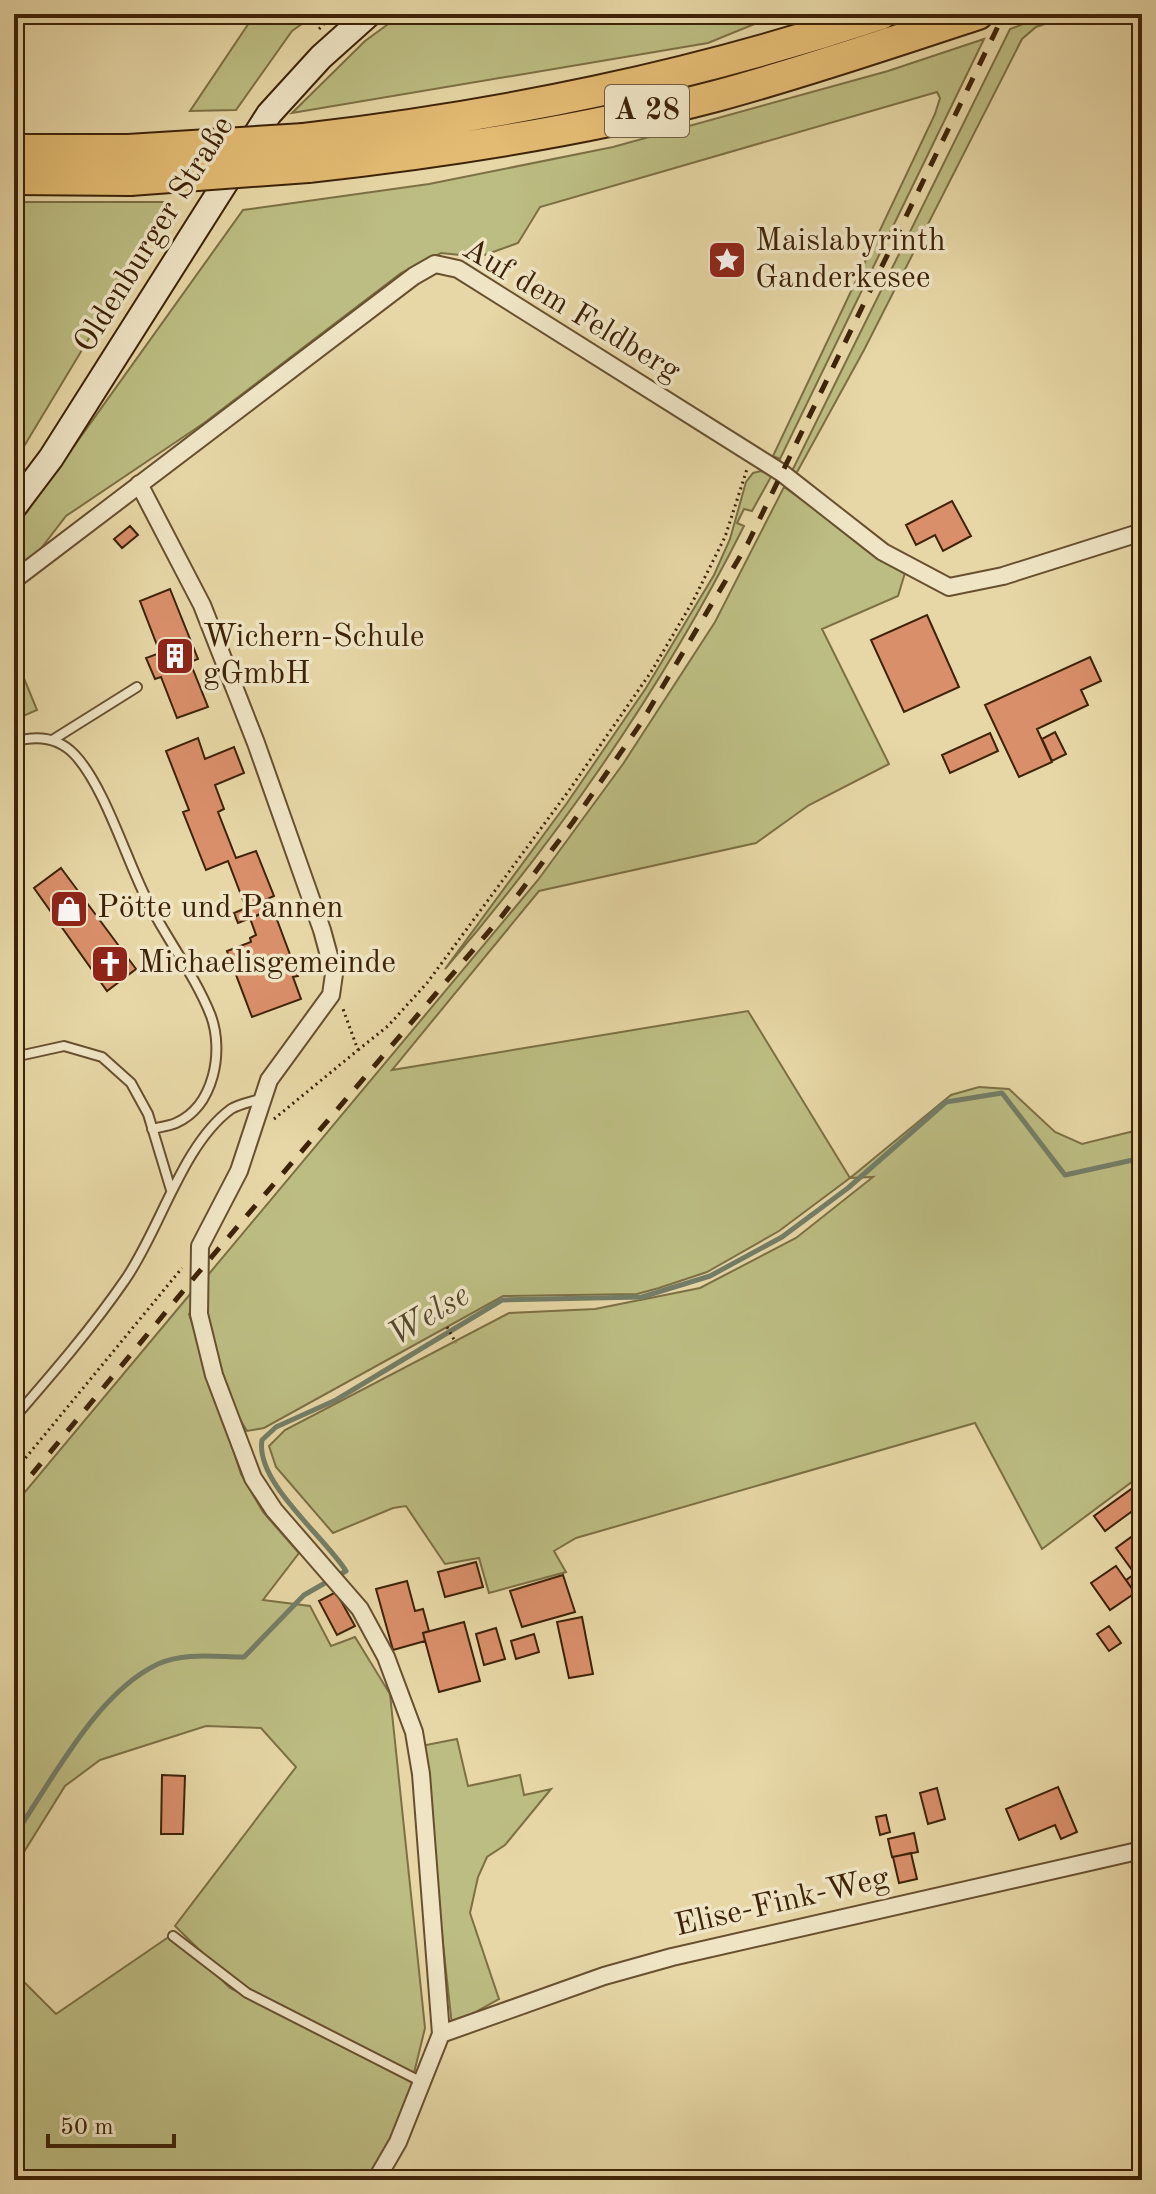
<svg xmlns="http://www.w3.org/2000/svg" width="1156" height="2194" viewBox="0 0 1156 2194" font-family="'Old Standard TT',serif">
<rect width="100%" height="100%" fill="#e7d7a6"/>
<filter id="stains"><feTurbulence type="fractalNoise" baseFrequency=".0025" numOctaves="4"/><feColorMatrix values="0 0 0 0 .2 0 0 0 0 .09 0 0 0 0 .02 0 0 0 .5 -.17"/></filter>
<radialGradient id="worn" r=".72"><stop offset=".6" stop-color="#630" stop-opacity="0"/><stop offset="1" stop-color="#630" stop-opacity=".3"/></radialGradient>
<path fill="#bcbd82" stroke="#7c7044" stroke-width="2" d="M255,14h61l-24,17 -56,79 -46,1z
M402,14h377l-71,29 -416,70 73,-72z
M1051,14h22l-37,13 -14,12 -158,311 -68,124 -4,-3 218,-442z
M984,39l-204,420 -7,-3 162,-342 5,-16 -3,-6 -397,115 -22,36 -39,14 -38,-4 -40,20 -197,150 -138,93 -27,35 -25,21v-42l229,-320 186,-26 184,-37 275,-76z
M14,202h157l-157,261z
M761,471l11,4 -20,36 -8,-2 -7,14 7,3c-80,159 -183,308 -299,443l122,-166 79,-115 68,-113 16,-36 16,-57 7,-9z
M784,487l121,86 -7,23 -76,33 67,135 -80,41 -53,38 -217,48 -147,179 356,-59 102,167 101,-83 28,-8 30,2 46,43 27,12 60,-15v331l-9,21 -91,68 -67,-126 -399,115 -22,13 12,21 -77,21 -10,-35 -34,6 -39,-58 -13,2 -60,25 -57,-66 -7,-21 16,-16 224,-117 86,-4 105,-21 96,-50 77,-61 -23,1 -71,53 -72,41 -48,16 -22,6 -134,2 -239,132 -17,3c-27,-42 -41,-101 -44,-150l335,-401 85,-116 92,-142z
M14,654l23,56 -23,10z
M191,1293l2,17 -4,4 52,160 22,38 36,41 -36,47 47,6 21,40 24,-9 35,57 35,334 -11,45 -185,-94 -54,-53 121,-159 -35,-39 -55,-2 -106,34 -35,26 -51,82v-363z
M457,1739l11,47 52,-11 4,20 27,-6 -46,56 -18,12 -9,20 -8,36 29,86 -47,26 -31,-279z
M173,1934l57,54 185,96 -22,54 -25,42h-354v-208l42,42z"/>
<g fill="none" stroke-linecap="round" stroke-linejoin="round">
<path stroke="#737e66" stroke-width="5" d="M14,1836c38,-55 82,-143 144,-172 26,-12 58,-7 86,-7l60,-62 42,-24c-22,-35 -91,-89 -84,-131l14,-13 60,-27 166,-100 140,-3 68,-21 72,-39 66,-49 98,-86 56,-9 63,82 77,-17"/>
</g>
<path fill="#d98f6a" stroke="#3d2307" stroke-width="2" d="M952,501l19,35 -28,15 -8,-16 -19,10 -10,-20z
M130,526l8,9 -16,13 -8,-9z
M170,589l28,70 -8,3 18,45 -31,11 -16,-41 -6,2 -9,-21 14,-5 -20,-52z
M927,615l32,72 -55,25 -33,-72z
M1090,657l11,24 -20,9 7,15 -51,24 15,33 -33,15 -34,-72z
M1055,732l11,22 -14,7 -10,-22z
M990,733l8,18 -48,22 -8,-18z
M198,738l7,21 29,-12 10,26 -29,12 9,24 -6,3 18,46 20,-7 18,45 -9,4 4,11 -31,12 -4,-10 12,-5 -18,-47 -22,9 -23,-58 6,-2 -23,-59z
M61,868l75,101 -29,22 -73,-103z
M273,909l25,67 -5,1 8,22 -49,18 -25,-66 24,-9 -1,-4 6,-3 -6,-17z
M1141,1482l1,22 -37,27 -11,-15z
M1134,1535l8,11v23l-7,5 -19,-26z
M476,1562l7,25 -38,10 -7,-25z
M1116,1566l19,27 -25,17 -19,-27z
M1142,1569v34l-16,-23z
M563,1575l12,37 -53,15 -12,-36z
M407,1581l8,30 8,-2 6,22 -6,2 2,8 -32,9 -17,-61z
M336,1592l19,34 -18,9 -18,-34z
M582,1617l11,57 -24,4 -12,-56z
M464,1622l16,59 -41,11 -16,-59z
M1109,1626l12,17 -12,8 -12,-17z
M496,1628l9,31 -21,6 -8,-31z
M534,1634l5,18 -23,7 -5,-18z
M162,1775l23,1 -2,58h-22z
M1058,1787l19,45 -16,7 -6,-14 -36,15 -13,-31z
M937,1788l8,31 -17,5 -8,-31z
M886,1815l4,17 -10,3 -4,-18z
M914,1833l4,19 -26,5 -4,-18z
M911,1853l6,26 -18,4 -6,-26z"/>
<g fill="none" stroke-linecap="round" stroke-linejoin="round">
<g stroke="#68502f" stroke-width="12">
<path id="service" d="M54,739l83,-52
M14,742c23,-7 44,-5 61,13 29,31 51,103 71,143 19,39 49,77 65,118 13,36 3,90 -35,107 -7,3 -16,4 -24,6
M14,1057l50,-11 38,11 29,26 17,31 23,76
M14,1418c39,-45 78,-90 111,-138 35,-50 57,-135 106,-171 8,-5 20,-7 29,-10
M173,1936l74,57 175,89"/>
</g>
<g stroke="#68502f" stroke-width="20">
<path id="minor" d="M139,484l63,121 54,138 66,187 12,44 -3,21 -62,85 -30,91 -39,75 -1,68 15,61 39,103 21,32 86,99 26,48 28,75 7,42 20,260 -43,108 -22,38
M14,580l400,-304 21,-12 23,5 324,204 101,79 66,35 54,-11 139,-44
M441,2034l163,-58 68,-19 470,-107"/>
</g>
<g stroke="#3d2307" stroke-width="28">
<path id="secondary" d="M14,507l37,-49 218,-344 52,-57 48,-43"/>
</g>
<g stroke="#3d2307" stroke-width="34">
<path id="motorway" d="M304,139c202,-24 384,-61 577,-125
M14,150h114
M308,167c137,-15 275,-36 408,-71 89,-24 176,-54 262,-82
M14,179l116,1"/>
</g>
<path stroke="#3d2307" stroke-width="3" stroke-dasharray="2 4" stroke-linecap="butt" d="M319,29l15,-15
M358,1050l30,-24 39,-43 143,-194 81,-117 42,-71 32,-64 22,-68
M274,1119l84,-69 -15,-41
M447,1327l9,16
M14,1472l168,-204"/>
<use href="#service" stroke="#efe5c5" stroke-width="8"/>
<use href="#minor" stroke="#efe5c5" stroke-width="16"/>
<use href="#secondary" stroke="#efe5c5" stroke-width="24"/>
<use href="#motorway" stroke="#e4bc73" stroke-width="30"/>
<path stroke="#3d2307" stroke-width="5" stroke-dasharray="14 14" stroke-linecap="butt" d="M14,1496l184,-223 304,-357 71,-94 68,-99 107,-180 256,-529"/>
<g stroke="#3d2307" stroke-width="34" stroke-linecap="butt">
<path id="motorway-bridge" d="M128,150l176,-11
M130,180l178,-13"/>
</g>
<use href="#motorway-bridge" stroke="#e4bc73" stroke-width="30"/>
</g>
<defs>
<g id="sight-square" transform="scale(2)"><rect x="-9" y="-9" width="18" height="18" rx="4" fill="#8f2418" stroke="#efe5c5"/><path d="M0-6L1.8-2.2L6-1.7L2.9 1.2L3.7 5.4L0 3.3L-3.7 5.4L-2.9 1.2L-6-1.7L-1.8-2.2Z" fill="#fff"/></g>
<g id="building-square" transform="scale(2)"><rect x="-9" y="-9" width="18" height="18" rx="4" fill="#8f2418" stroke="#efe5c5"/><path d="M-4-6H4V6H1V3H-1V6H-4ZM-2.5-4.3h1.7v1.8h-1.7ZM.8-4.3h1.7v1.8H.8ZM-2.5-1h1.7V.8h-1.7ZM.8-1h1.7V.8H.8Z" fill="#fff"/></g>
<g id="shop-square" transform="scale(2)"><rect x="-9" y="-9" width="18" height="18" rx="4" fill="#8f2418" stroke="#efe5c5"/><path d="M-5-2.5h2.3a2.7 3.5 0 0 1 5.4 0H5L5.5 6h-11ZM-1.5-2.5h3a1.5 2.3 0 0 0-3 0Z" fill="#fff"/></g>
<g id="church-square" transform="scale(2)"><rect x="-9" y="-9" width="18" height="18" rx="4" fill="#8f2418" stroke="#efe5c5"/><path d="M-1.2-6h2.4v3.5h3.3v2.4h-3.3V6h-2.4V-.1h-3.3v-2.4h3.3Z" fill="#fff"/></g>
</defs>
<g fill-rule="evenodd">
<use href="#sight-square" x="727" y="260"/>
<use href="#building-square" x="175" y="656"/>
<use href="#shop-square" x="69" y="909"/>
<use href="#church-square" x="110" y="964"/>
</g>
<g text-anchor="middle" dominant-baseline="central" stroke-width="7" stroke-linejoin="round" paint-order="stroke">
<rect fill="#efe5c5" stroke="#725d40" stroke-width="2" x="605" y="85" width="84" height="52" rx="6"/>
<g font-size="30" font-weight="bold" fill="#3d2307">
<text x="647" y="111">A 28</text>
</g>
<g font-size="32" fill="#3d2307" stroke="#efe5c5">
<text transform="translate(155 235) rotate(-58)">Oldenburger Straße</text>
<text transform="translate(571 311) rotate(31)">Auf dem Feldberg</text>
<text transform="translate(782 1903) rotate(-13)">Elise-Fink-Weg</text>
</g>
<g font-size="32" fill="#3d2307" stroke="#efe5c5" text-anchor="start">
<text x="755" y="242">Maislabyrinth<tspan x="755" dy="37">Ganderkesee</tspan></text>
<text x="203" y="638">Wichern-Schule<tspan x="203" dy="37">gGmbH</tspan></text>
<text x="97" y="909">Pötte und Pannen</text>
<text x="138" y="964">Michaelisgemeinde</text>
</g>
<g font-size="34" font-style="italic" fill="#54492e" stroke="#efe5c5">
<text transform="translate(429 1316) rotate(-31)">Welse</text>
</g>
</g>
<rect width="1156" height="2194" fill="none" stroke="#e7d7a6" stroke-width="48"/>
<rect x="16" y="16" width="1124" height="2162" fill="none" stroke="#3d2307" stroke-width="4"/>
<rect x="24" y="24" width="1108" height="2146" fill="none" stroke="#3d2307" stroke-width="2"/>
<path d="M48 2134v12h126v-12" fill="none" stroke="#3d2307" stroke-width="4"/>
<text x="60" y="2134" font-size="24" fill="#3d2307" stroke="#efe5c5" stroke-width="6" paint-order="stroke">50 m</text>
<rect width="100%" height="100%" filter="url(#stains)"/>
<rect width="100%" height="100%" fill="url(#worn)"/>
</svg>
